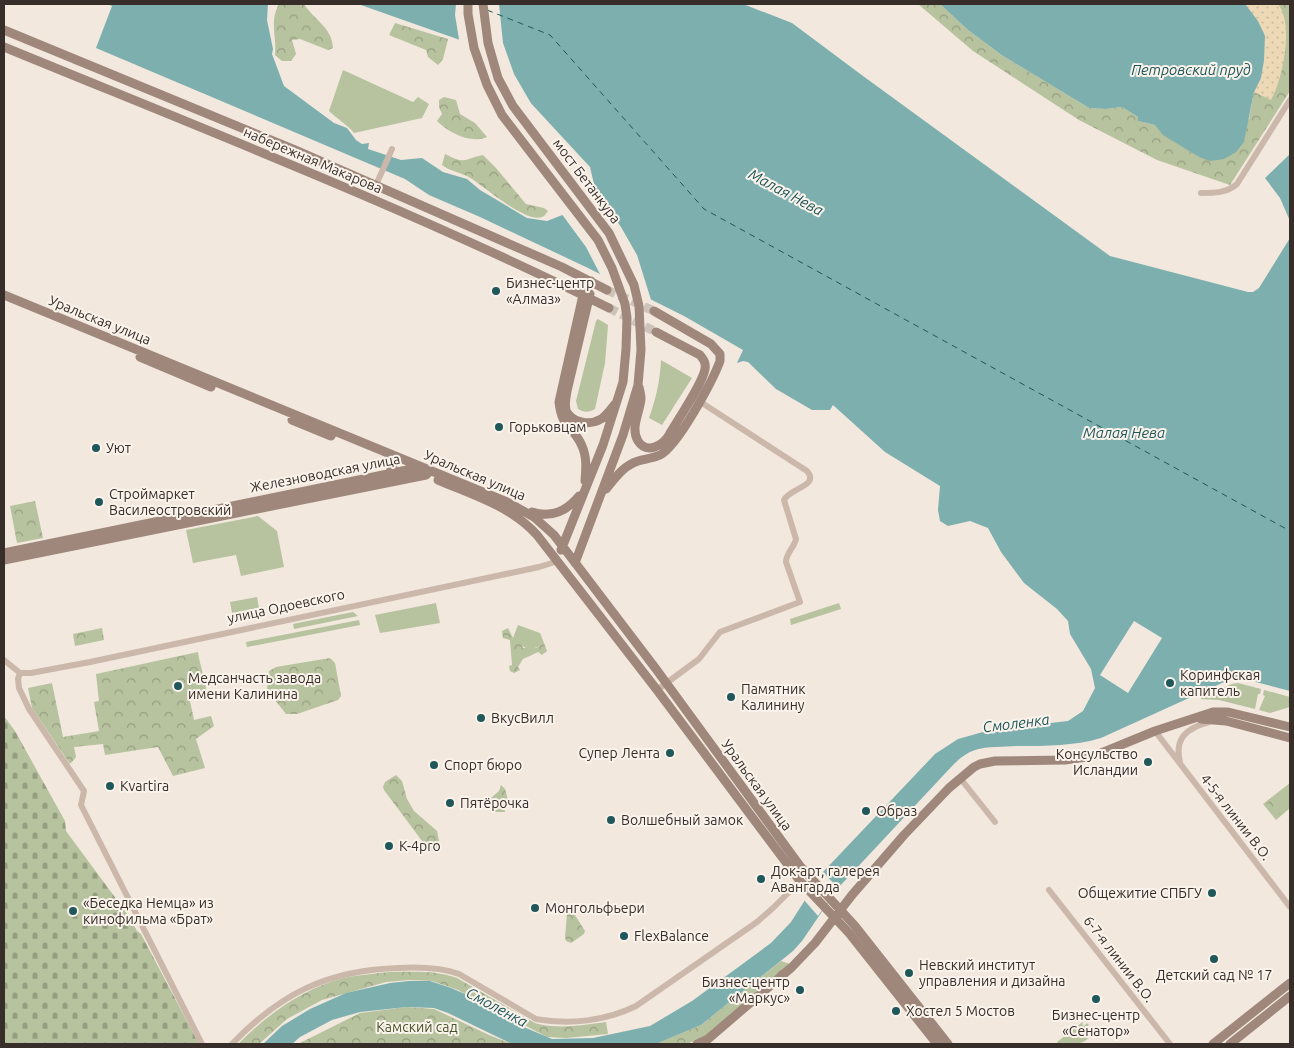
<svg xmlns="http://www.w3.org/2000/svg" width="1294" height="1048" viewBox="0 0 1294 1048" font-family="Ubuntu,sans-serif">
<defs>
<pattern id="forest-crowns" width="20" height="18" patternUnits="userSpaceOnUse" patternTransform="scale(1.25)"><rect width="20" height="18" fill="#b7c29e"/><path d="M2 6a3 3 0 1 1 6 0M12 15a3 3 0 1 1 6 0" fill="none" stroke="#969e81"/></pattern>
<pattern id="sand-dots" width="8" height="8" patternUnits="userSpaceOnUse" patternTransform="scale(1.25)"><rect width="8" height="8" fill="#edd9b6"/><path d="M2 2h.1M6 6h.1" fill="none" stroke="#ccbb9c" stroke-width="1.8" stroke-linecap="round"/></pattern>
<pattern id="cemetery-stones" width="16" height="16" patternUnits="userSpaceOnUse" patternTransform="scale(1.25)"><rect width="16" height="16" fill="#b7c29e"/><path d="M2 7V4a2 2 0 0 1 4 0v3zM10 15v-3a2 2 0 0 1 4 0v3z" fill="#969e81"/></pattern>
</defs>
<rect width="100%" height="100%" fill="#f2e8de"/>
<path fill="#b7c29e" d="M343,70l70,32 5,-5 11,7 -7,14 -68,15c-7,-9 -17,-14 -25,-22z
M598,319l10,6 -3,38 -10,46c-6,4 -12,3 -17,0l-2,-8 20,-80z
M661,360l31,18 -30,47 -13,-7c7,-20 11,-37 12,-58z
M258,516l19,15 7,36 -43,9 -5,-21 -43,8 -7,-33z
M257,597l2,11 -27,5 -2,-11z
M436,603l4,20 -60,10 -5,-18z
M839,603l2,6 -50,16 -1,-6z
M353,612l5,4 -64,13 -1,-5z
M359,620l1,5 -113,22 -1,-5z
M518,625l22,8 4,10c-14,10 -20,6 -31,-5z
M1238,683l23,6 -1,5h-2l-3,15 -36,-9 -18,-1v-2l31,-13z
M1264,690l26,7v10l-20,6 -11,-3 6,-14 -2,-1z
M1290,783v25l-14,12 -13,-16z
M1085,1020l-3,4 2,2 3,-3 2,2 -5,4 2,2 5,-4 3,4c-10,16 -19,13 -36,13l-1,-2z"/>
<path fill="url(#forest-crowns)" d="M279,4h25c10,16 28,23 29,44l-5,2 -28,-11 -8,1 4,14 -5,7h-9l-7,-6c2,-20 -6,-32 4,-51z
M918,4h22l28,26 35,26 86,52 17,1 16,-2 16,10v4l17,4 44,32 50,-38 5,-27 7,-14 -13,-72 -3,-2h45v87l-60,94 -73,-25 -78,-40 -106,-69z
M395,23l53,16 -5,20 -5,6 -10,-8 -2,-7 -37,-15z
M444,97l12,3 4,14 15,9 12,14c-16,7 -38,-4 -50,-16l5,-7 -3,-7v-7z
M445,154c21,11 18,5 38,1l13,13 30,36 18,4 4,3c-2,2 -3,5 -6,6 -16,7 -60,-33 -75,-41 -9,-4 -17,-5 -25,-11z
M35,501l8,37 -26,5 -7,-37z
M102,628l2,12 -29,6 -2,-12z
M508,628l5,10 7,3 3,7h13l8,-5 3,8 -5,4 -4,-3 -15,7 -5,8 2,3 -6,3 -4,-2 -1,-5 3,-1 -2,-25 -7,-2 -1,-7z
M198,652c1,12 10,33 8,44l-16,5 4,19 17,-4 3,10 -18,13 9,29 -32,8 -15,-29 -53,8 -2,-11 -29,3 2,10 -6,7 -38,-56 -4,-20 24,-5 11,54 36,-6 -5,-29 5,-1 -3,-27z
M330,658l5,5 6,33 -3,4 -41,14h-11l-19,-24 2,-19 7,-4z
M396,775l6,6 5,18 7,12 23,20 4,20 -7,1 -6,-3 -44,-59 -1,-3 2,-5z
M501,785l4,4 4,14 -5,3 1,6h-12l-2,-14 8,-7z
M1279,794l10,13 -13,9 -10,-12z
M569,911l4,1 12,19 -1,3 -13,9 -5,-2 -1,-4 2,-23z
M781,961l9,3 -82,71 -21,9h-31l45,-19z
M389,972c23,0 46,-2 68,6l78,45c23,7 47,2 71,-1l2,12 -42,4 -19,-1 -89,-47 -26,-9 -23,-1 -23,2 -64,18 -35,19 -28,25h-21c29,-29 64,-55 105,-66 15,-3 31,-4 46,-6z
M407,1007l27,2 55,26 23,9h-176l-1,-1 -5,1h-32l62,-31z"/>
<path fill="url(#sand-dots)" d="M1245,4h33c16,19 5,75 -7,96l-17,-8 7,-14z"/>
<path fill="url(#cemetery-stones)" d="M4,716l11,15 50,90 1,10 62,84 9,16 4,3 58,110h-195z"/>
<path fill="#7dafaf" d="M107,4h161l-1,16 6,29 -1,5 12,32 50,37 13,5 9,12 6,4 7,-1 -1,6 33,11 21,-2 21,14 24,7 13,11 47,28 20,3 51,-20 -8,-34 -63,-68 -33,-26 -34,-33 -102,-36h385l49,19 71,53 247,180 138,36h5l6,-4 31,-50v453l-49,-13h-8l-132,60c-27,8 -55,8 -84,8 -14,1 -29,0 -42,4 -9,3 -16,9 -22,15l-115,123 -36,53 -9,10 -92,74 -45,19h-144l-64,-31 -14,-5 -27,-1 -47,5 -28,8 -32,17 -8,7h-29l19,-18 28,-17 36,-16 44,-10 19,-2h21l21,7 28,12 40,25 33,14 41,-1 57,-12 42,-25 79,-58 20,-21 32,-50 112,-118 23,-15 32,-9 78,-9 15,-10 12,-23 -4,-19 -21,-35 -2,-13 -11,-12 -33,-26 -23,-31 -13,-24 -18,-7 -22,5 -8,-5 -2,-11 2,-24 -55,-34 -52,-47 -3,5h-18l-36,-21 -28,-27 -5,-1 -6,2 6,-13 -59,-34 -96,-48 -108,-51 -51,-22 -24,-16 -309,-131 16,-42z
M940,4h305l13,17 7,15 -1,24 -3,18 -7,14 -10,50 -8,10 -12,7 -14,2 -11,-4 -36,-22 -8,-10 -17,-4v-4l-16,-10 -16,2 -17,-1 -86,-52 -35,-26z
M1290,154v67l-10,-23 -15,-20z"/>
<path fill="#f2e8de" d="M456,4h43l4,39 11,31 22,38 -10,-11 -64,-52 -2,-4 -5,-30z
M592,185l29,42 16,28 15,48 -50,-25 -16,-31 -25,-34 35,-13z
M1134,621l28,17 -34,55 -28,-18z
M823,872l15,16 -20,28 -14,-16z"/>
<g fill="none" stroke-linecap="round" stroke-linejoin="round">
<path stroke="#1f575a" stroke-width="1" stroke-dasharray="6 5" stroke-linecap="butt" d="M487,10l63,25 154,174 586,322"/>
<path stroke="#cdc3ba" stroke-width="9" stroke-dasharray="9 4.5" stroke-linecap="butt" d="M607,290l47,21
M609,308l47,24"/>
<path stroke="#cbb8aa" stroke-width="6" d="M376,185l16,-36
M1201,193c13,0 26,0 36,-9l53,-84
M4,660l16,13
M20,673h11l59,-11 449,-95 19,-6
M20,673l-2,6 1,9 10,21 55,82 -3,14 121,239
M657,690l42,-31 21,-27 80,-30 -14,-40c0,-9 8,-14 10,-23l-12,-39c6,-12 36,-14 23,-29l-108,-70
M1155,731l135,176
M1180,762c-6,-24 7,-34 29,-40
M960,778l35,44
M1049,890l121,154
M232,1044c49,-51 96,-74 167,-76 20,-1 41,-1 60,6l77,45c33,6 70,2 100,-13l121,-84 16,-14 27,-27"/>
<path stroke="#9f877b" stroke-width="9" d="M468,4v10l6,34 13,37 15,30 96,125 14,28 13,36 2,14 -1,31 -3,33 -20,63 -42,105
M483,4l5,39 10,35 15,28 96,127 25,52 5,21 2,44 -3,35 -15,50 -48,128
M4,30l291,120 267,117 45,23
M4,47c202,83 408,163 605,261
M590,294l-23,97c-1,7 -4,17 1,23 8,10 23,11 33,5 5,-3 10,-10 14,-15
M4,295l503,207 27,15 20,18 102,134 144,197 55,60 93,118
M140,357l71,30
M639,387c1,4 2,8 2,12 -1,13 -11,29 -3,42 9,14 25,4 31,-6 8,-14 34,-52 36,-66 1,-6 -1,-9 -5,-14l-44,-23
M292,420l39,16
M389,474l4,-8 -3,-6
M438,480c35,15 73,26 99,55l120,155 143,191 49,52 88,111
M585,481c1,-12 2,-24 -3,-35 -8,-20 -20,-16 -23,-44l24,-107 8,-14
M606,489c10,-12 17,-23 32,-28 7,-2 16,-3 22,-6 18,-9 53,-75 60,-94v-7l-9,-10 -57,-33
M532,512c19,6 34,0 47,-16
M4,553l408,-84 10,1
M4,560l422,-85 4,-4
M1201,719l25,2 64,17
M697,1044l11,-5 84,-72 23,-24 37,-48 52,-60 45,-47 25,-21 6,-3 15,-3 70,-1 29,-4 61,-25 58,-19h15l62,15
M1213,1044l77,-61
M1230,1044l60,-48"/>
</g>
<g fill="#1f575a" stroke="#faf3eb" stroke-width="2">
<circle cx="496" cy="291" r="5"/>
<circle cx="499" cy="427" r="5"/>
<circle cx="96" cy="448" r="5"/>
<circle cx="99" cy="502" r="5"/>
<circle cx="1170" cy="683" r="5"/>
<circle cx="178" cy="686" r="5"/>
<circle cx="731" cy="697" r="5"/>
<circle cx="481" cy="718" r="5"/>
<circle cx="670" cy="753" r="5"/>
<circle cx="1148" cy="762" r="5"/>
<circle cx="434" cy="765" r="5"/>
<circle cx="110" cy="786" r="5"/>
<circle cx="450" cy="803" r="5"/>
<circle cx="866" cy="811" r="5"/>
<circle cx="611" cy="820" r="5"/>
<circle cx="389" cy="846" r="5"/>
<circle cx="761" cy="879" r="5"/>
<circle cx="1212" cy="893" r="5"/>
<circle cx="535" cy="908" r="5"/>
<circle cx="73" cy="911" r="5"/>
<circle cx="624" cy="936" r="5"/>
<circle cx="1214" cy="959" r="5"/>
<circle cx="909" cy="973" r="5"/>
<circle cx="800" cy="990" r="5"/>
<circle cx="1096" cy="999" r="5"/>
<circle cx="896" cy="1011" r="5"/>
</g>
<g text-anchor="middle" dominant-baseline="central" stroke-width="4" stroke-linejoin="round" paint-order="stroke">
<g font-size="14" fill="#382e29" stroke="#faf3eb">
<text transform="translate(313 160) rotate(23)">набережная Макарова</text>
<text transform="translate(587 181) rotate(53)">мост Бетанкура</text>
<text transform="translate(100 320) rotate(22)">Уральская улица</text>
<text transform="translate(325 473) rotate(-11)">Железноводская улица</text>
<text transform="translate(475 475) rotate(23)">Уральская улица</text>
<text transform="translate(286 606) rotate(-12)">улица Одоевского</text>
<text transform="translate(757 785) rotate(54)">Уральская улица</text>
<text transform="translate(1236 817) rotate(52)">4-5-я линии В.О.</text>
<text transform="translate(1119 959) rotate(52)">6-7-я линии В.О.</text>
</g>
<g font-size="14" fill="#382e29" stroke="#faf3eb" text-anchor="start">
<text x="506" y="283">Бизнес-центр<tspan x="506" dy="16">«Алмаз»</tspan></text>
<text x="509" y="427">Горьковцам</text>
<text x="106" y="448">Уют</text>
<text x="109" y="494">Строймаркет<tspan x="109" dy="16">Василеостровский</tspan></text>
<text x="1180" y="675">Коринфская<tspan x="1180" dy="16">капитель</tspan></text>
<text x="188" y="678">Медсанчасть завода<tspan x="188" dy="16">имени Калинина</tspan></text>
<text x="741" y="689">Памятник<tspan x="741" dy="16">Калинину</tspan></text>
<text x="491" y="718">ВкусВилл</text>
<text x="660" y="753" text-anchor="end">Супер Лента</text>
<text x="1138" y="754" text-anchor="end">Консульство<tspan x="1138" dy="16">Исландии</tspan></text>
<text x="444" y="765">Спорт бюро</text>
<text x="120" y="786">Kvartira</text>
<text x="460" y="803">Пятёрочка</text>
<text x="876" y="811">Образ</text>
<text x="621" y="820">Волшебный замок</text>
<text x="399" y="846">K-4pro</text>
<text x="771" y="871">Док-арт, галерея<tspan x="771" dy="16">Авангарда</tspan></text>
<text x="1202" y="893" text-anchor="end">Общежитие СПБГУ</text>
<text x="83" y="903">«Беседка Немца» из<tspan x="83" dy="16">кинофильма «Брат»</tspan></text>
<text x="545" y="908">Монгольфьери</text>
<text x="634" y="936">FlexBalance</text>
<text x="919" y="965">Невский институт<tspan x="919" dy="16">управления и дизайна</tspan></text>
<text x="1214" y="975" text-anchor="middle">Детский сад № 17</text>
<text x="790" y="982" text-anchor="end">Бизнес-центр<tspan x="790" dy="16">«Маркус»</tspan></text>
<text x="906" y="1011">Хостел 5 Мостов</text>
<text x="1096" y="1015" text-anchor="middle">Бизнес-центр<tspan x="1096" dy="16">«Сенатор»</tspan></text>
</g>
<g font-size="14" fill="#48562d" stroke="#faf3eb">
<text x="417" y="1027">Камский сад</text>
</g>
<g font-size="15" font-style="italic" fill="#1f575a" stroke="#faf3eb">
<text x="1191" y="69">Петровский пруд</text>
<text transform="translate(786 192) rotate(28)">Малая Нева</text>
<text x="1124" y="432">Малая Нева</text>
<text transform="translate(1016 723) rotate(-7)">Смоленка</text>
<text transform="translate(497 1007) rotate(28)">Смоленка</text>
</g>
</g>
<rect width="1294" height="1048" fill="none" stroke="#382e29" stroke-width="10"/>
</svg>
